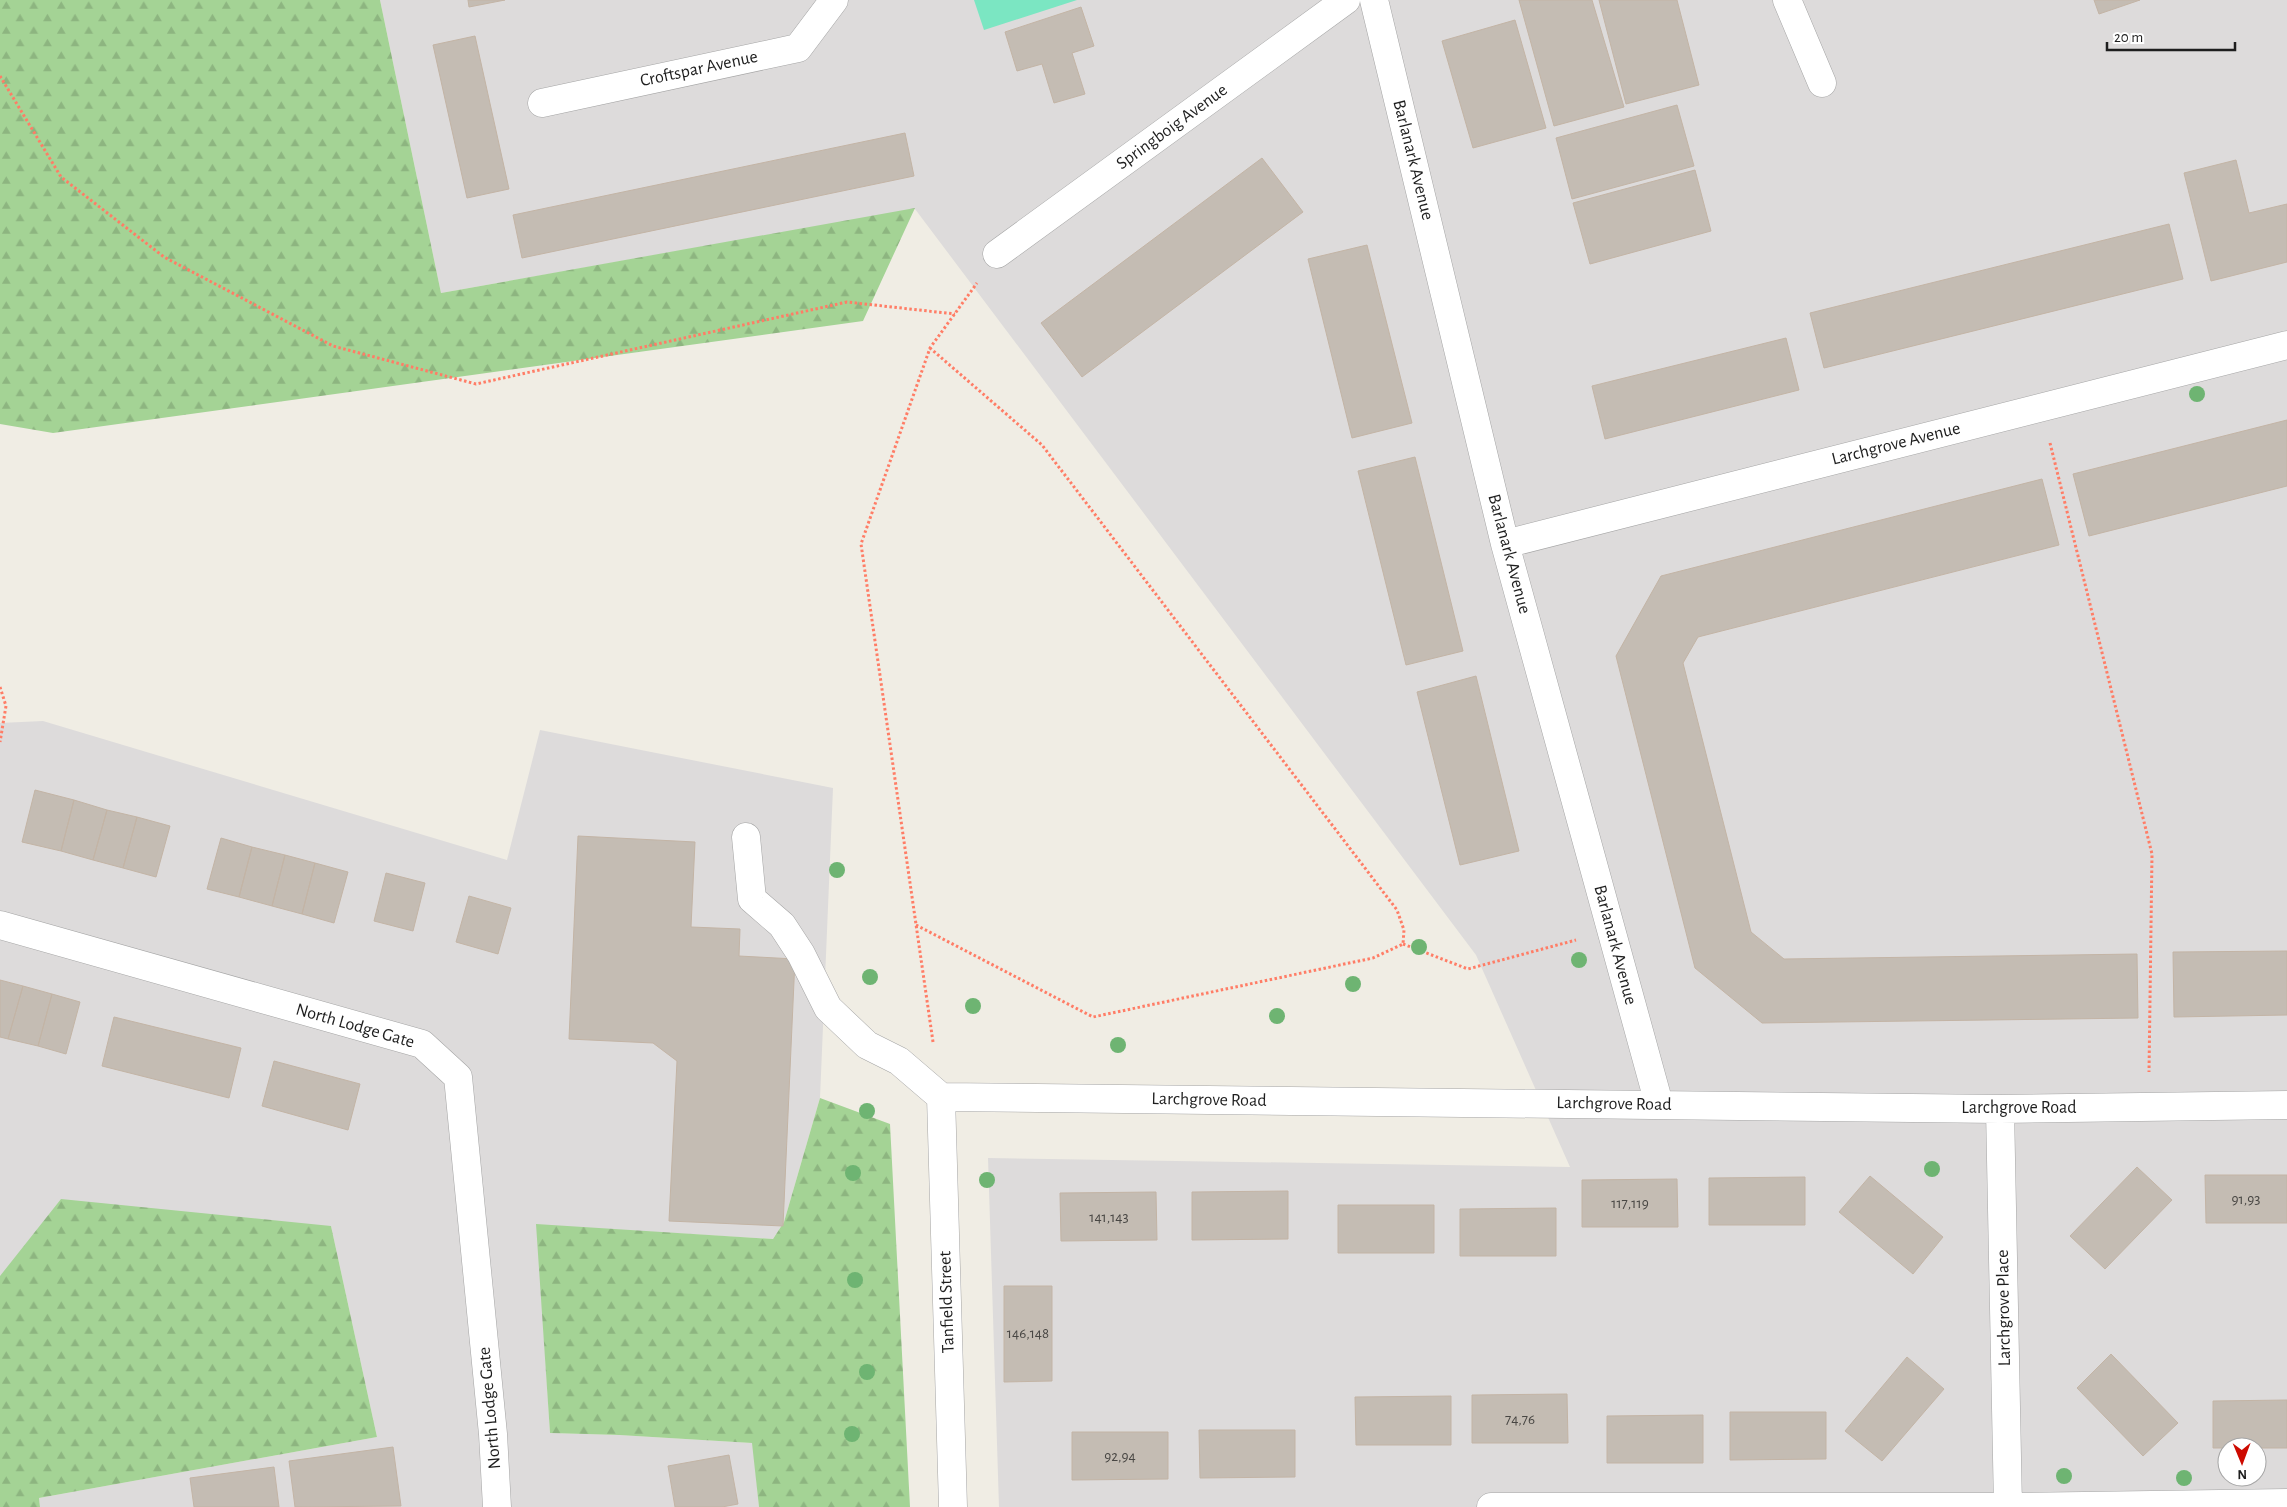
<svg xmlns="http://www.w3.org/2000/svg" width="2287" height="1507" viewBox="0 0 2287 1507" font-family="'Alegreya Sans',sans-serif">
<defs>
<pattern id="forest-firs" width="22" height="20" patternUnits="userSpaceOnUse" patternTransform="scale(1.25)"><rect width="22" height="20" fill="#a4d395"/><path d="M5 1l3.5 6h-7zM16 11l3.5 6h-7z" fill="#8db580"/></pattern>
</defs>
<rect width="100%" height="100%" fill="#f0ede4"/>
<path fill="#dddbdb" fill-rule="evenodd" d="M380,0h1907v1507h-1288l-11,-349 582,9 -94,-212 -561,-746 -474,84zM2227,1447h30v30h-30z
M43,721l464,139 33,-130 293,58 -13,310 -36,124 -11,17 -236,-14 13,208 69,2 134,8 6,64h-719l-1,-9 338,-61 -46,-211 -331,50v-553z"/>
<path fill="url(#forest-firs)" d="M0,0h380l61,293 474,-85 -52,113 -810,112 -53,-9z
M820,1098l70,26 20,383h-151l-7,-64 -133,-8 -69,-2 -14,-209 237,15 11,-17z
M61,1199l270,27 46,211 -338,61 1,9h-40v-231z"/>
<path fill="#7be6c2" d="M974,0h103l-93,30z"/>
<path fill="#c4bcb3" stroke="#c3b4a5" d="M468,0h37l-36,7z
M1519,0h73l32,107 -70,19z
M1599,0h78l22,85 -73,19z
M2094,0h46l-41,14z
M1081,7l13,39 -22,7 13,41 -31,9 -12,-39 -25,7 -12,-39z
M1515,20l31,108 -73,20 -31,-107z
M475,36l34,153 -42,9 -34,-153z
M1677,105l17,61 -122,33 -16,-61z
M905,133l9,43 -392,82 -9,-43z
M1262,158l41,54 -221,165 -41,-54z
M2236,160l13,53 38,-9v58l-76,19 -27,-108z
M1695,170l16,61 -121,33 -17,-61z
M2169,224l14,55 -359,89 -14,-55z
M1367,245l45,178 -60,15 -44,-179z
M1786,338l13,52 -194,49 -13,-53z
M2287,420v66l-198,50 -16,-62z
M1415,457l48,194 -57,14 -48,-194z
M2042,479l17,66 -361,92 -15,26 68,269 33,27 353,-5 1,64 -376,5 -67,-55 -79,-312 45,-80z
M1476,676l43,175 -59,14 -43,-173z
M35,790l39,10 -13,51 -39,-9z
M74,800l33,10 -14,50 -32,-9z
M107,810l30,7 -14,51 -30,-8z
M137,817l33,9 -14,51 -33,-9z
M578,836l117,6 -4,85 49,2 -1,27 56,3 -12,267 -114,-5 8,-160 -24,-18 -84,-4z
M221,838l31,9 -13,50 -32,-8z
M252,847l33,8 -13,51 -33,-9z
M285,855l30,8 -13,51 -30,-8z
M315,863l33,9 -14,51 -32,-9z
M386,873l39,10 -12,48 -39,-10z
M469,896l42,12 -13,46 -42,-12z
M2287,951v64l-113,2 -1,-65z
M0,980l23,6 -15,53 -8,-2z
M23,986l29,8 -14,52 -30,-7z
M52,994l28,8 -14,52 -28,-8z
M114,1017l127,31 -12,50 -127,-32z
M274,1061l86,23 -12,46 -86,-24z
M2137,1167l35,33 -67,69 -35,-33z
M2205,1175h82v48h-81z
M1870,1176l73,61 -30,37 -74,-62z
M1805,1177v48h-96v-47z
M1677,1179l1,48h-96v-47z
M1288,1191v48l-96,1v-48z
M1156,1192l1,48 -96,1 -1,-48z
M1338,1205h96v48h-96z
M1556,1208v48h-96v-47z
M1004,1286h48v95l-48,1z
M2111,1354l67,69 -35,33 -66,-68z
M1907,1357l37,32 -62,72 -37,-30z
M1567,1394l1,49h-96v-48z
M1451,1396v49h-95l-1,-48z
M2287,1400v48h-74v-47z
M1730,1412h96v47l-96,1z
M1703,1415v48h-96v-47z
M1199,1430h96v47l-95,1z
M1072,1432h96v47l-96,1z
M393,1447l8,59 -106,1 -6,-46z
M729,1455l9,49 -16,3h-47l-7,-41z
M274,1467l5,40h-85l-4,-29z"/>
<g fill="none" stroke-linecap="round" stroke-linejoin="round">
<g stroke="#a5a5a5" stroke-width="29">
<path id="minor" d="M1374,0l131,544 154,560
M1787,0l35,83
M542,103l256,-55 36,-48
M997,254l349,-254
M1505,544l782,-199
M746,837l6,62 30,26 19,29 27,54 39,37 32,16 42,36
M0,925l422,119 36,33 35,357 4,73
M941,1097l1059,12 287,-4
M941,1097l12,410
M2000,1109l8,398
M1491,1507h517l279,-4"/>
</g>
<path stroke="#ff7d66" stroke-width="3" stroke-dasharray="2.5 2.5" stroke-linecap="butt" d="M0,76l61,101 103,80 169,89 143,38 371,-82 108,12
M2050,443l102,411 -3,218
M0,687l6,19 -6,36
M916,925l177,92 280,-59 30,-14 1,-14 -7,-20 -355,-465 -112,-97
M1403,944l65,25 108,-29
M933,1042l-72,-498 69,-196 47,-65"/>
<use href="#minor" stroke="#fff" stroke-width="28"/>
</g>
<g fill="#6eb472">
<circle cx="2197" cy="394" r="8"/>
<circle cx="837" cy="870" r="8"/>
<circle cx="1419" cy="947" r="8"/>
<circle cx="1579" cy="960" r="8"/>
<circle cx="870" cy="977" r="8"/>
<circle cx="1353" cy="984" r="8"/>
<circle cx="973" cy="1006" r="8"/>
<circle cx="1277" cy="1016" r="8"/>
<circle cx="1118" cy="1045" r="8"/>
<circle cx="867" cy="1111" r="8"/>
<circle cx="1932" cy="1169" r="8"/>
<circle cx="853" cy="1173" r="8"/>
<circle cx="987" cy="1180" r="8"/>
<circle cx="855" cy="1280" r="8"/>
<circle cx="867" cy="1372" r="8"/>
<circle cx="852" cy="1434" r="8"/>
<circle cx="2064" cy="1476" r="8"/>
<circle cx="2184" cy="1478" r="8"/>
</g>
<g text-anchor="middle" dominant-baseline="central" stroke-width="4" stroke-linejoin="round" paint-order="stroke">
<g font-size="15" fill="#484643">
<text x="2246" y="1199">91,93</text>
<text x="1630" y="1203">117,119</text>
<text x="1109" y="1217">141,143</text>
<text x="1028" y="1333">146,148</text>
<text x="1520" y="1419">74,76</text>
<text x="1120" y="1456">92,94</text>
</g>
<g font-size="18" fill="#1e1e1e" stroke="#fff">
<text transform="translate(699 69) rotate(-12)">Croftspar Avenue</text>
<text transform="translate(1172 127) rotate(-36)">Springboig Avenue</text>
<text transform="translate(1413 160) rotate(76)">Barlanark Avenue</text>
<text transform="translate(1896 444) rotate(-14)">Larchgrove Avenue</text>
<text transform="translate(1509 554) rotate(75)">Barlanark Avenue</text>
<text transform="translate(1615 945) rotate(75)">Barlanark Avenue</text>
<text transform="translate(355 1026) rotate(16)">North Lodge Gate</text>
<text transform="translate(1209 1100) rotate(1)">Larchgrove Road</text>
<text transform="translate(1614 1104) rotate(1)">Larchgrove Road</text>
<text x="2019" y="1108">Larchgrove Road</text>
<text transform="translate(947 1302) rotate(-92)">Tanfield Street</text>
<text transform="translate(2004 1308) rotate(-91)">Larchgrove Place</text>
<text transform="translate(490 1408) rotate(-95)">North Lodge Gate</text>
</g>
</g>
<g transform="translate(2242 1462) rotate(179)"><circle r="24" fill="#ffffff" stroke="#a5a5a5"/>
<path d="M0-4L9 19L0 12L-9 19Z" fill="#cd0a00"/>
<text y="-8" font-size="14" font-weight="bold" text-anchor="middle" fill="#1e1e1e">N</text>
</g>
<path d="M2107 42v8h128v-8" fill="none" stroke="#1e1e1e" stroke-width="2.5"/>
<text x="2114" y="42" font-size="15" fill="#1e1e1e" stroke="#ffffff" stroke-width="4" paint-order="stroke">20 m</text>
</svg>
